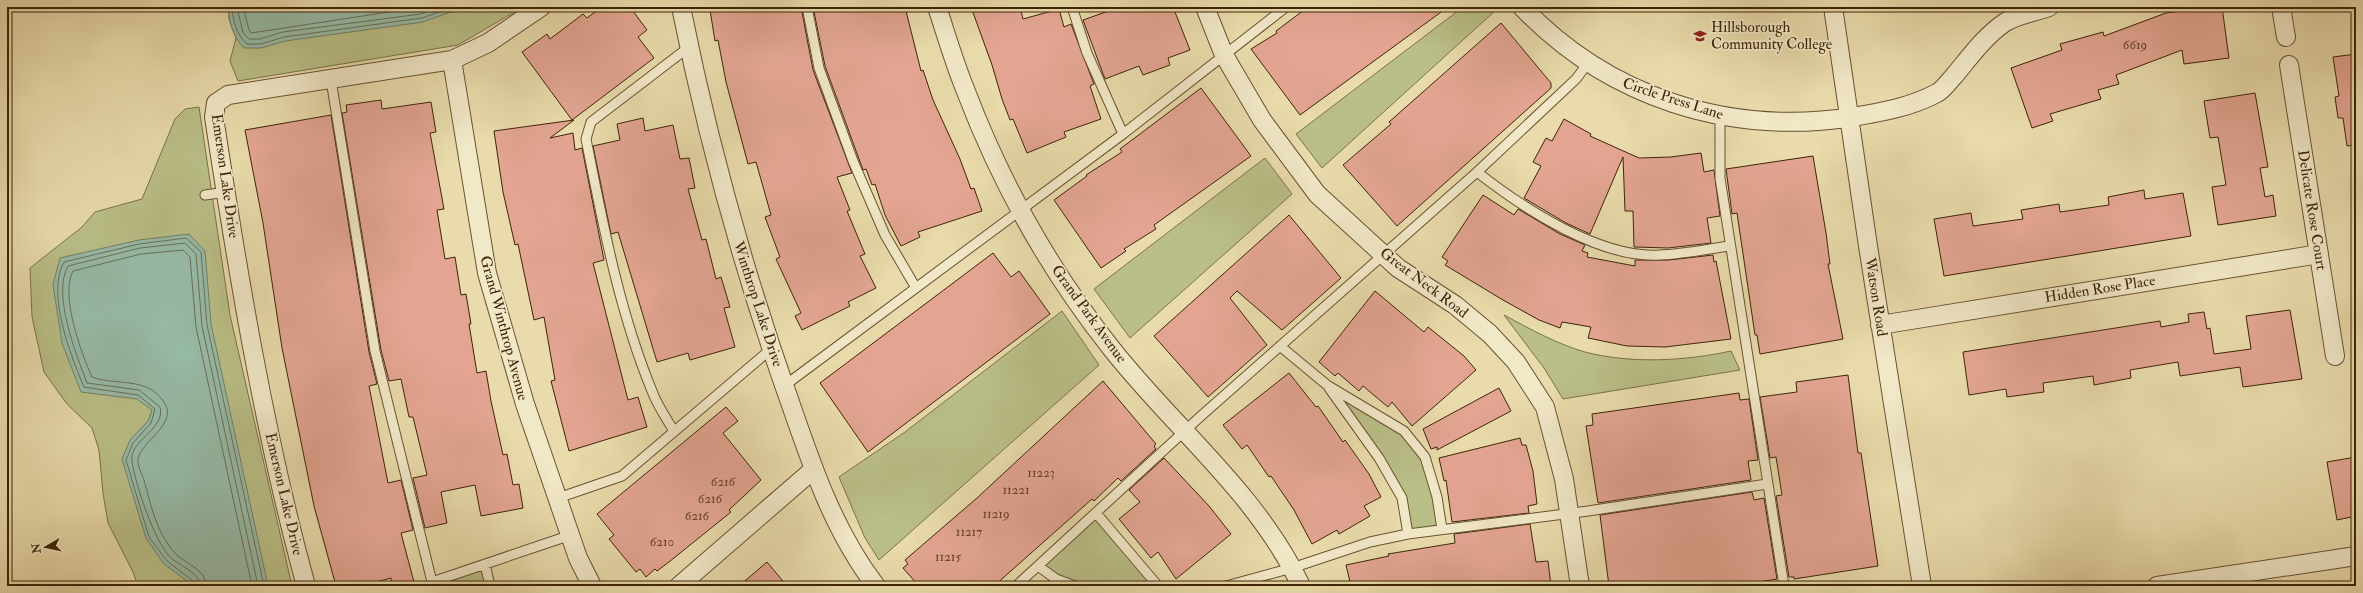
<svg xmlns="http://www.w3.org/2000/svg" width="2363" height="593" viewBox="0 0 2363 593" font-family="'IM FELL Double Pica',serif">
<rect width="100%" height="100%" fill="#e9dbab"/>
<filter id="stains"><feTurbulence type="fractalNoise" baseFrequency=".005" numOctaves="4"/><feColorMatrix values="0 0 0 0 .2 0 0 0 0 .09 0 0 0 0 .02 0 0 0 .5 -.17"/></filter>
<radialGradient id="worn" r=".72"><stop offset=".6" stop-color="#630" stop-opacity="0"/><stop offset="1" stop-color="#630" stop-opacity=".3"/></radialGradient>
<path fill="#babf87" stroke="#7c7248" d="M228,7h295l-65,38 -220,36 -8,-20 6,-23 -7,-19z
M1463,7h31l2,3 -174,158 -26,-34z
M199,107l31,208 62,271h-154l-5,-14 -25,-49 -5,-30 -4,-43 -7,-22 -25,-24 -23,-32 -12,-55 -2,-49 52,-41 13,-15 47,-13 33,-80 10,-10z
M1265,158l27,36 -162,144 -36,-49z
M1062,311l37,54 -220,195 -14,-22 -26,-61 66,-45z
M1504,315c26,14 53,29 81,37 46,12 100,9 146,-1l9,19 -177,29 -19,-31z
M1327,385l77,46 21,26 17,72 -34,5 -6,-36z
M1096,513l62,73h-83l-37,-20z
M485,564l5,22h-57z"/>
<path fill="#97bba8" stroke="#737f68" d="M228,7h236l-41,15 -138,19 -24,7h-17c-11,-12 -15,-25 -16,-41z
M189,234l16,17 6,73 57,262h-77v-2l-27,-20 -18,-26 -24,-79 8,-19 18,-19 4,-11 -15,-11 -56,-7 -19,-49 -9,-58 7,-27 79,-18z"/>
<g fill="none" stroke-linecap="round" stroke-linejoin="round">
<path stroke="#6a7058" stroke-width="1" d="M232,7c1,14 4,27 15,37h14l23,-7 138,-19 31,-11
M237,7l6,26 6,6h11l23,-7 138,-18 18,-7
M243,7l6,23 2,3 171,-26
M195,586l-2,-5 -26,-20 -18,-24 -23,-77 7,-17 18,-20 4,-14 -17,-14 -54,-8c-13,-31 -38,-93 -20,-125l75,-18 47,-6 15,14 6,73 57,261
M200,586c0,-14 -21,-20 -30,-29 -16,-17 -34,-71 -38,-95 -4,-22 34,-32 28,-55l-21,-17 -52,-7c-11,-29 -35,-89 -19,-117l72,-18 45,-5 11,11 6,72 56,260
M206,586c0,-18 -22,-22 -32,-34 -18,-21 -23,-47 -30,-72 -2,-6 -7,-15 -6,-21 3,-18 41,-35 26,-57 -17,-26 -49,-16 -72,-25 -11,-24 -32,-82 -19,-106l68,-17 42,-4 7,7 6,70 56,259"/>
</g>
<path fill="#e3a592" stroke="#3e2408" d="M602,7h28l17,23 -9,7 16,21 -82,62 -50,-68 25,-18 3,5 33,-25 4,4z
M727,7h74l12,63 39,103 -15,4 13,33 -3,1 18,43 -5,2 16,32 -28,14 2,4 -48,24 -7,-14 6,-3 -25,-54 4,-2 -15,-40 6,-2 -15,-53 -8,2 -22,-82 -8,-42 -3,1 -5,-31z
M813,7h92l16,64 2,-1 10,30 27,59 11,30 3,-1 8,23 -64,21 2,5 -19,9 -16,-31 -10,-31 -3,1 -6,-16 -3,1 -4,-11 -34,-93z
M971,7h49l3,12 36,-10 5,18 7,-3 23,60 -4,2 11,33 -37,13 2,5 -39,16 -14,-34 -3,1 -8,-21 -10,-34z
M1120,7h53l17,43 -22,8 2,7 -27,10 -4,-9 -34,13 -22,-59z
M1308,7h140l-148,108 -49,-66 26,-16 -1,-2z
M2207,7h15l7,51 -45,6 -2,-14 -66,25 3,9 -21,6 3,9 -51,15 3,7 -21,7 -21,-60 51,-18 -2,-6 43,-12 1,4 62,-23z
M1501,23l50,60v5l-154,138 -54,-61 48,-41 -2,-2z
M2356,54v91l-9,1 -4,-28h-5l-3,-21 4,-1 -6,-39z
M1201,88l50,68 -97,69 2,4 -32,20 2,2 -25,17 -47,-68 33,-24 -1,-1 36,-23 -2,-3z
M2255,93l13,74 -8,1 5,29 8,-2 3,21 -58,9 -6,-38 14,-2 -8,-48 -8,1 -6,-37z
M381,100l1,9 49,-7 5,30 -6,1 14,76 -7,1 8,49 10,-2 6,38 5,-1 5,30h-2l8,49 9,-2 5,30 12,54 4,-1 6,31 6,-1 4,24 -42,8 -6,-31 -34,7 6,31 -22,5 -12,-50 14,-3 -14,-58h-4l-8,-38 -12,2 -8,-31 -39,-237 5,-1 -1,-7z
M331,115l38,237 8,32 -8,2 19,97 13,-3 12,50 -12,3 14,53h-23l-1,-8 -30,8h-25l-22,-80 -32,-158 -19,-125 -18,-93z
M643,118l2,13 28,-6 7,34 9,-1 6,30 -7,1 14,51 4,-1 10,40 5,-2 9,30 -6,1 11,39 -45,13 -2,-7 -31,9 -39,-130 -7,2 -18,-88 27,-6 -3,-16z
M1564,119l27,15 -1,2 49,22 32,-1 30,-4 3,19 10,-2 6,46 -13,2 4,25 -43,5 -34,-1 -1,-36h-8l-2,-54 -33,77 -24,-11 -42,-25 17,-32 -8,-4 13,-24 6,3z
M574,120l-24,18 23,-5 2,17 7,-2 22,112 -11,3 35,137 10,-3 9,30 -78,24 -18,-70 4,-1 -11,-63 -10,3 -16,-76 -3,1 -12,-53 -9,-61z
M1813,156l13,77 4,31h-2l15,75 -83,15 -3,-19h-2l-18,-122 -5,1 -6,-45z
M2144,190l1,9 38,-6 8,43 -247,40 -10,-57 37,-6 2,13 50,-7 -2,-9 38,-6 1,8 49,-7 -1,-8z
M1483,195l28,18 3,2 4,-6 42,25 25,11 -3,6 6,2 -1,4 48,9v-6h34l44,-5 1,7 2,-1 15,78 -66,8 -38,-1 -39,-8 3,-11 -29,-5 -2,6 -21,-8 -36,-20 -58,-35 3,-4 -6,-4z
M1289,215l52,63 -59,52 -45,-39 -7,7 37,47 -59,52 -54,-61z
M993,253l18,24 8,-6 31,43 -182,138 -48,-69z
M1375,291l49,41 4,-5 36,29 12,14 -64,56 -20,-24 -4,5 -25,-21 -4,5 -21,-18 -3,3 -16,-14z
M2290,310l12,69 -59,8 -3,-20 -60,9 -2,-14 -48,8 1,8 -37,7 -1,-9 -50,7 1,9 -37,5 -1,-8 -37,6 -6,-43 197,-31 1,6 28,-5 -1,-8 16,-2 3,17 3,-1 4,26 37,-5 -5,-33z
M1289,373l27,34 2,-1 25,36 2,-2 24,34 12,23 -17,9 6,10 -31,18 -2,-4 -25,14 -18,-34 -23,-34 -2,1 -22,-32 -5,4 -19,-24z
M1848,375l10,78h3l17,113 -84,13v-2h-5l-13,-81 6,-1 -6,-38 -6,1 -10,-61 37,-5 -1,-10z
M1103,381l53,63 -2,2 2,3 -35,32 -3,-3 -24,23 -2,-2 -98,87h-75l-16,-18 5,-4 -3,-4 72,-62z
M1499,388l12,23 -74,39v-3l-6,2 -8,-20z
M1739,393l1,7 9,-1 9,61 -10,1 3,19 -153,23 -12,-77 7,-1 -1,-11z
M726,407l12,14 -15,12 38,47 -32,30 2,2 -62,50 -12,9 -2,-2 -9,8 -6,-8 -4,3 -27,-33 5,-4 -17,-21z
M1520,438l2,7h4l7,26 4,33 -9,2 1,7 -77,9 -6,-42 -2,1 -5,-23z
M2356,457v59l-19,4 -10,-58z
M1164,458l45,48 22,28 -55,45 -18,-27 -7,6 -32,-39 21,-17 -11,-12z
M1752,492l2,8 10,-2 13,81 -43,7h-125l-9,-71z
M1530,524l6,38 12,-1 3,25h-200l-5,-21 43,-9 -1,-2 67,-11 -1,-9z
M767,562l20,24h-48z"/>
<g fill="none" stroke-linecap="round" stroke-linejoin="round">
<g stroke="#695231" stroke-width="11">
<path id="service" d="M807,7l12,61 34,93 32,74 31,53
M1072,7l15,46 36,81
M331,80l44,271 58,235
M1720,116v62l64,408
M1477,172c46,36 123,87 183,83 24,-1 47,-6 70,-9
M205,195l21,-3
M1280,346l47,39 77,46 21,26 12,40 5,32
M784,386l339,-252 163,-127
M1329,388l50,70 23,40 6,36
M674,431c-8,-13 -17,-26 -22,-40 -33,-80 -49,-167 -66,-252l5,-17 98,-75
M558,498l64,-22 149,-127
M1096,513l62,73
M485,564l5,22
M1038,566l18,13 19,7
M432,582l139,-47
M1016,586l185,-170 276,-244 99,-93 12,-16
M1226,586l66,-18 78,-26 38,-8 180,-23 179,-27"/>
</g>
<g stroke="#695231" stroke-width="20">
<path id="minor" d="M681,7c27,135 64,269 110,398 22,64 44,128 85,181
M937,7c9,27 17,55 28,82 35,92 85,182 146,259 62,79 147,146 190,238
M1205,7l19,48 38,65 55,74 81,74 57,37 35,29 26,28 29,45 19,72 16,107
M1522,7c87,91 207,129 331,110 29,-5 58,-10 84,-24 6,-3 12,-12 17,-17 15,-18 30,-39 50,-53 11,-8 32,-11 45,-16
M1833,7l35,239 54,340
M2281,7l5,30
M452,60l35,213 38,131 53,154 14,28
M2289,65l46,291
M1880,325l439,-71
M306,586c-42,-153 -68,-312 -92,-469l2,-14 12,-8 224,-35 36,-17 53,-36
M679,586l135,-117
M2157,586l199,-30"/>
</g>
<use href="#service" stroke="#f1e8c8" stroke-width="9"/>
<use href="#minor" stroke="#f1e8c8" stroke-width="18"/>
</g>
<defs>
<g id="university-bare" transform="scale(1.08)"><path d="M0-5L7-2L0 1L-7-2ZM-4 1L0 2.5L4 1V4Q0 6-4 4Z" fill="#8f2418" stroke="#f1e8c8" stroke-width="2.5" paint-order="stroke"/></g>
</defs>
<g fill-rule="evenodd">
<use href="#university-bare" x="1700" y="36"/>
</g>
<g text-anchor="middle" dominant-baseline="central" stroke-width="3.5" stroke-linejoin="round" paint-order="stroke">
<g font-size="13" fill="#67442a">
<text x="2135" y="45">6619</text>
<text x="1041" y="473">11223</text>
<text x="723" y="482">6216</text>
<text x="1016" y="490">11221</text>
<text x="710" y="499">6216</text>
<text x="996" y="514">11219</text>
<text x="697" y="516">6216</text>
<text x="969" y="532">11217</text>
<text x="662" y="542">6210</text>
<text x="948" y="557">11215</text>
</g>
<g font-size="15" fill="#3e2408" stroke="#f1e8c8" text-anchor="start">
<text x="1711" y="27">Hillsborough<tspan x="1711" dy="17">Community College</tspan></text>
</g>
<g font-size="15" fill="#3e2408" stroke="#f1e8c8">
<text transform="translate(1673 99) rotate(18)">Circle Press Lane</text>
<text transform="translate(225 176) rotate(82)">Emerson Lake Drive</text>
<text transform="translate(2312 210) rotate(81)">Delicate Rose Court</text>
<text transform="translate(1424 283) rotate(37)">Great Neck Road</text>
<text transform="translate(2100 289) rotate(-9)">Hidden Rose Place</text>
<text transform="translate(1876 297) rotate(81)">Watson Road</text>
<text transform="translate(758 304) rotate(72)">Winthrop Lake Drive</text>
<text transform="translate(1089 314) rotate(54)">Grand Park Avenue</text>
<text transform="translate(504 328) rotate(75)">Grand Winthrop Avenue</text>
<text transform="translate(284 494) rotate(77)">Emerson Lake Drive</text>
</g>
</g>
<rect width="2363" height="593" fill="none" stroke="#e9dbab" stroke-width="24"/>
<rect x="8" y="8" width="2347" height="577" fill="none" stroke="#3e2408" stroke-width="2"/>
<rect x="12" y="12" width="2339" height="569" fill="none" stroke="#3e2408"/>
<g transform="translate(46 547) rotate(261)" stroke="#f1e8c8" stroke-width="3" paint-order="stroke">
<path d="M0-3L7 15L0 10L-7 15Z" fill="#3e2408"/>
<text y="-6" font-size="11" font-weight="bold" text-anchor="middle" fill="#3e2408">N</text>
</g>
<rect width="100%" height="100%" filter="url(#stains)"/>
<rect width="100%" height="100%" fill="url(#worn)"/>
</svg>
